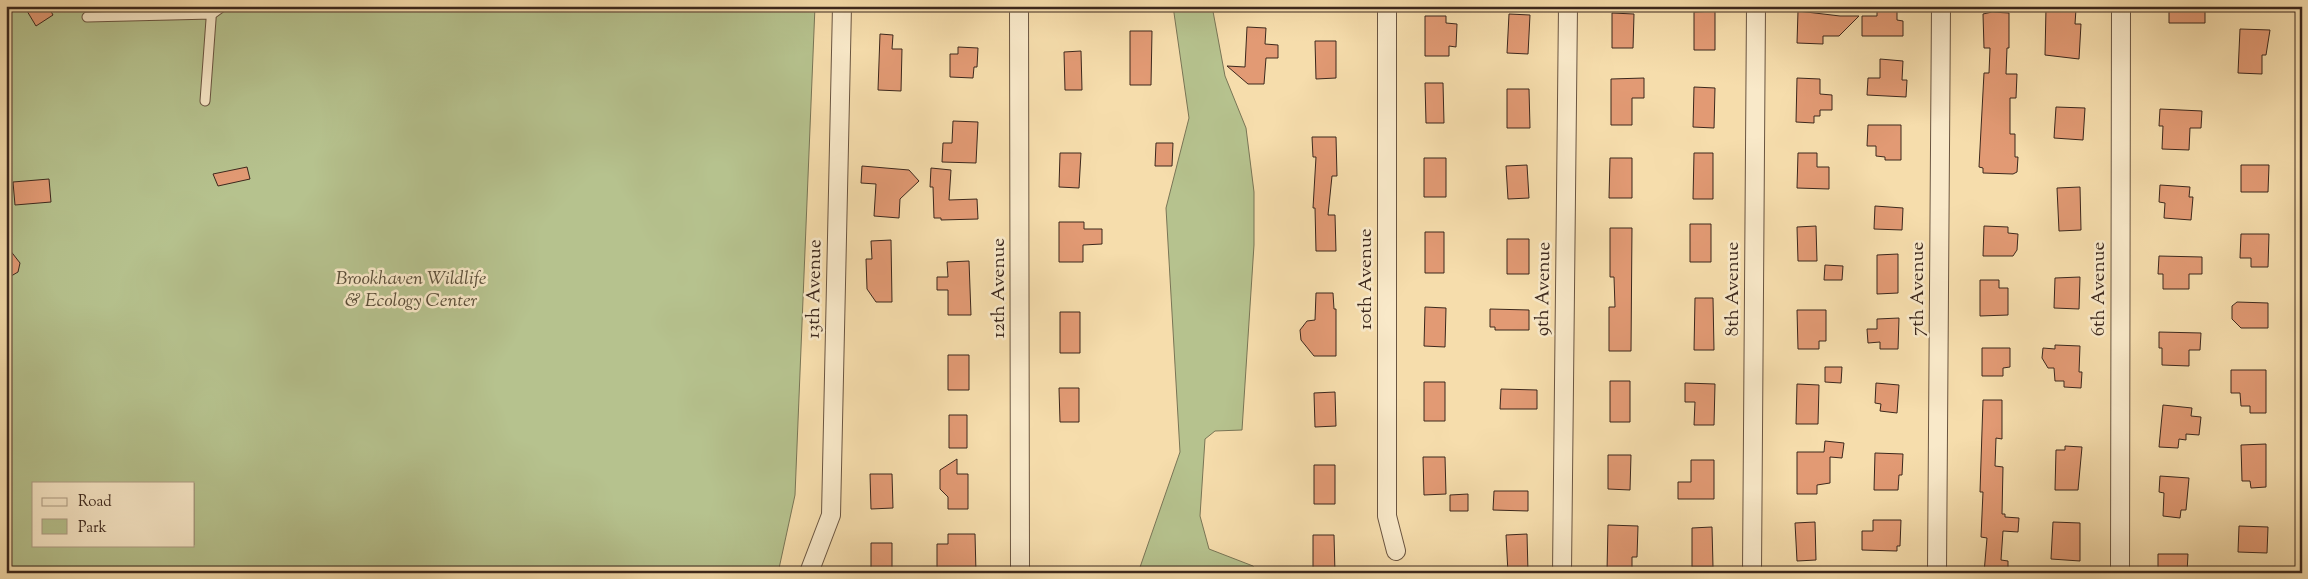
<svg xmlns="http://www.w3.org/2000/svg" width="2308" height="579" viewBox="0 0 2308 579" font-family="'Sorts Mill Goudy',serif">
<rect width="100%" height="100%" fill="#f6ddac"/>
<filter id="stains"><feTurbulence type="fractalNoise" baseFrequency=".004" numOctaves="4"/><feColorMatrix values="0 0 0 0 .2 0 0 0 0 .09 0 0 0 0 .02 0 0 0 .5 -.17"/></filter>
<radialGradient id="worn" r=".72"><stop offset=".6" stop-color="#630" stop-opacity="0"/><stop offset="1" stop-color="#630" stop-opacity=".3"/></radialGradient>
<path fill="#b6c28e" stroke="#797556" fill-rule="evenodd" d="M6,6h809l-20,489 -17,78h-772zM34,483h160v62h-160z
M1173,6h39l13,70 21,52 8,64v53l-12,185 -27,1 -10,8 -5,77 9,33 44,17 5,7h-120l42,-121 -14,-244 23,-90z"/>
<path fill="#e29a74" stroke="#3c281d" d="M24,6h24l5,9 -17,11z
M2169,6h36v17h-36z
M2046,8l30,1 -1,15h6l-2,35 -34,-4z
M1877,9h20v11l6,1v15h-41v-20h15z
M1715,11v39h-21v-38z
M1798,11l42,5h19l-20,20h-16v8l-26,-1z
M1992,12l17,1v35h-2l-1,26h11l-1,24h-6v36h5v23h3l-1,15 -4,2 -30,-1v-5l-4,-1 5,-94h5l1,-25h-6l-1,-34z
M1612,13l22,1 -1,34h-21z
M1509,14l21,1 -2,39 -21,-1z
M1425,16h21v7l11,1 -1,23 -7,-1v10h-24z
M1247,27l19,1 -1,16 13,1v13h-12l-2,26h-16l-21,-18 18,1z
M2240,29l30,1 -4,25h-4v19l-24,-1z
M1130,31h22l-1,54h-21z
M880,34l13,1 -1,14h10l-1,42 -23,-1z
M1315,41h21v37l-20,1z
M958,47l20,1 -1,19h-3l-1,11 -23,-1v-23h8z
M1081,51l1,39h-17l-1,-38z
M1880,59l23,2 -1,19h5l-1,17 -39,-2 1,-17h12z
M1644,78v20h-12v27h-21v-46z
M1797,78l23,1v15l12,1v15h-12v6h-6v7l-18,-1z
M1425,83h18l1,40h-18z
M1694,87l21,1 -1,40 -21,-1z
M1507,89h22l1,39h-23z
M2056,107l29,1 -2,32 -29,-2z
M2160,109l42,2 -1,17h-11l-1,22 -27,-1 1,-23h-4z
M953,121l25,1 -2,41 -34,-1 1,-19h9z
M1868,125h33v35h-16v-3l-9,-1v-10h-9z
M1312,137h24l1,39h-5l-4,39h7l1,36h-20l-1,-43h-2l3,-51h-3z
M1156,143h17l-1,23h-17z
M1060,153h21l-2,35 -20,-1z
M1694,153h19v46h-20z
M1798,153h19v14h12v22l-32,-1z
M1424,158h22v39h-22z
M1610,158h22v40h-23z
M1527,165l2,33 -21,1 -2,-33z
M2241,165h28l-1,27h-27z
M862,166l47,4 10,11 -19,18 -1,19 -25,-2 2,-32 -15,-1z
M247,167l3,12 -32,7 -5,-12z
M931,168l20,2 -2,30 28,-1 1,20 -37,1v-2h-7l-1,-31h-3z
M49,179l2,23 -36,3 -2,-23z
M2160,185l30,2 -1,10h4l-2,23 -27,-2 1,-15 -6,-1z
M2080,187l1,43 -22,1 -2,-43z
M1875,206l28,2 -1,22 -28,-1z
M1059,222h25v7h18v15l-19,1v17h-24z
M1690,224h21v38h-21z
M1816,226l1,35h-19l-1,-34z
M1984,226l24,1v6l10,1 -1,16 -4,6h-30z
M1610,228h22l-1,123h-22v-44h6l-1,-30h-4z
M1425,232h19v41h-19z
M2241,234h28l-1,33h-17v-9h-11z
M1507,239h22v35h-22z
M891,240l1,62h-16l-9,-13 -1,-30h6l-1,-18z
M6,245l14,18 -2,9 -12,7z
M1898,254v39l-21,1v-39z
M2159,256l43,1v17h-13v15h-26v-15h-5z
M969,261l2,54h-23v-25h-11v-13h11l-1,-15z
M1825,265l18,1 -1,14h-18z
M2080,277l-1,32 -25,-1 1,-30z
M1980,280h19v8h9v27l-28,1z
M1316,293h17l1,16h2v47h-22l-13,-16 -1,-10 7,-9 8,-1z
M1695,298h18l1,52h-20z
M2237,302l31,1v25h-27l-9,-9v-13z
M1425,307l21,1 -1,39 -21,-1z
M1490,309l39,1v20h-34v-3h-5z
M1797,310h29v31h-7v8h-21z
M1060,312h20v41h-20z
M1899,318l-1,31h-18v-7l-12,1 -1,-14h10v-10z
M2159,332l42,1 -1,17h-11v16l-27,-1v-17h-3z
M2055,345l25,1 -1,26h3l-1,16 -17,-1v-6h-9l-1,-13h-6l-6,-10 1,-10 12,1z
M1982,348h28v19l-7,1v8h-21z
M948,355h21v35h-21z
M1825,367h17l-1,16 -16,-1z
M2231,370h35v43h-16v-7h-9l-1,-13h-9z
M1610,381h20v41h-20z
M1424,382h21v39h-21z
M1685,383l30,1 -1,41h-20l1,-23h-10z
M1876,383l23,2 -2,28 -17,-2 1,-7 -6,-1z
M1797,384l22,1 -1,39h-22z
M1059,388h20v34h-19z
M1501,389l36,1v19h-37z
M1335,392l1,34 -21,1 -1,-34z
M1983,400h19v39l-6,-1 -1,28 8,1 -1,47h3v3l14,1 -1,14 -15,-1 -2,29 7,1v12h-24l3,-35 -6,-1 2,-45h-3z
M2163,405l29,3 -1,8 10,1 -2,18 -13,-1v6l-7,-1 -1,9 -19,-1z
M949,415h18v33h-18z
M1825,441l19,2 -2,15 -12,-1v26l-13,2v9h-20v-42h27z
M2266,444v43l-15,1 -1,-7h-8l-1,-36z
M2065,446l17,1 -4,43h-23l1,-40h9z
M1875,453l28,1 -1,21h-3l-1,15h-24z
M1608,455h23l-1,35 -22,-1z
M1423,457h22l1,37 -22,1z
M957,459v15h11v35h-20v-12l-8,-8v-19z
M1691,460h23v39h-36v-17h13z
M1314,465h21v39h-21z
M870,474h22l1,34 -22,1z
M2160,476l29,2 -3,32h-5l-1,8 -17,-2 1,-23 -5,-1z
M1494,491h34v20l-35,-1z
M1468,494v17h-18v-16z
M1873,520h28l-1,26h-3v5l-35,-1v-19h11z
M1815,522l1,38 -19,1 -2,-38z
M2053,522l27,1v38l-29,-2z
M1608,525l30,1 -1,31h-5v14h-25z
M2239,526l29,1 -1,26 -29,-1z
M1712,527l1,40h-21v-39z
M948,534h27l1,39h-39v-29h11z
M1527,534l1,38 -20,1 -2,-38z
M1313,535h21l1,38h-22z
M871,543h21v30h-21z
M2158,554h30l-1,19 -29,-2z"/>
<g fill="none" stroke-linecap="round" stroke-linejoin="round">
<g stroke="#6a5541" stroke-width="11">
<path id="service" d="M87,17l125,-3 11,-8
M205,101l7,-95"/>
</g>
<g stroke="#6a5541" stroke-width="20">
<path id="minor" d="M1019,6l1,563
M1387,6v510l9,35
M810,570l21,-55 11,-509
M1562,573l6,-567
M1752,573l4,-567
M1937,573l4,-567
M2120,573l1,-567"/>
</g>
<use href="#service" stroke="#f9e9c9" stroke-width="9"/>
<use href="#minor" stroke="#f9e9c9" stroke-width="18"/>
</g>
<g text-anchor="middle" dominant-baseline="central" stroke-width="5" stroke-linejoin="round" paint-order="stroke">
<g font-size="19" font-style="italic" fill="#5a4e39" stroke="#f9e9c9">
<text x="411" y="279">Brookhaven Wildlife<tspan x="411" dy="22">&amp; Ecology Center</tspan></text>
</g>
<g font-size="19" fill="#3c281d" stroke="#f9e9c9">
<text transform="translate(1366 279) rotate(-90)">10th Avenue</text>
<text transform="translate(999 288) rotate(-90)">12th Avenue</text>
<text transform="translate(815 289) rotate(-89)">13th Avenue</text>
<text transform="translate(1544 289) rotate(-89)">9th Avenue</text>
<text transform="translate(1733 289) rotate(-90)">8th Avenue</text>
<text transform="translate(1918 289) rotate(-90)">7th Avenue</text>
<text transform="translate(2099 289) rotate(-90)">6th Avenue</text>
</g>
</g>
<rect width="2308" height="579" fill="none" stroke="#f6ddac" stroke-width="25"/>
<rect x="8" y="8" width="2293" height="564" fill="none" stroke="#3c281d" stroke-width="2.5"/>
<rect x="12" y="12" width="2283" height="554" fill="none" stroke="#3c281d"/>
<rect x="32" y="482" width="162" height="65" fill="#f9e9c9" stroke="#ad9c84"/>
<rect x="42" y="498" width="25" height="8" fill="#f9e9c9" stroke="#ad9c84"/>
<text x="78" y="506" font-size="15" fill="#3c281d">Road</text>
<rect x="42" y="519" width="25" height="15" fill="#b6c28e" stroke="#ad9c84"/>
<text x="78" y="532" font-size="15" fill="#3c281d">Park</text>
<rect width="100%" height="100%" filter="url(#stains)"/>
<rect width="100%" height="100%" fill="url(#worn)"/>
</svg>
